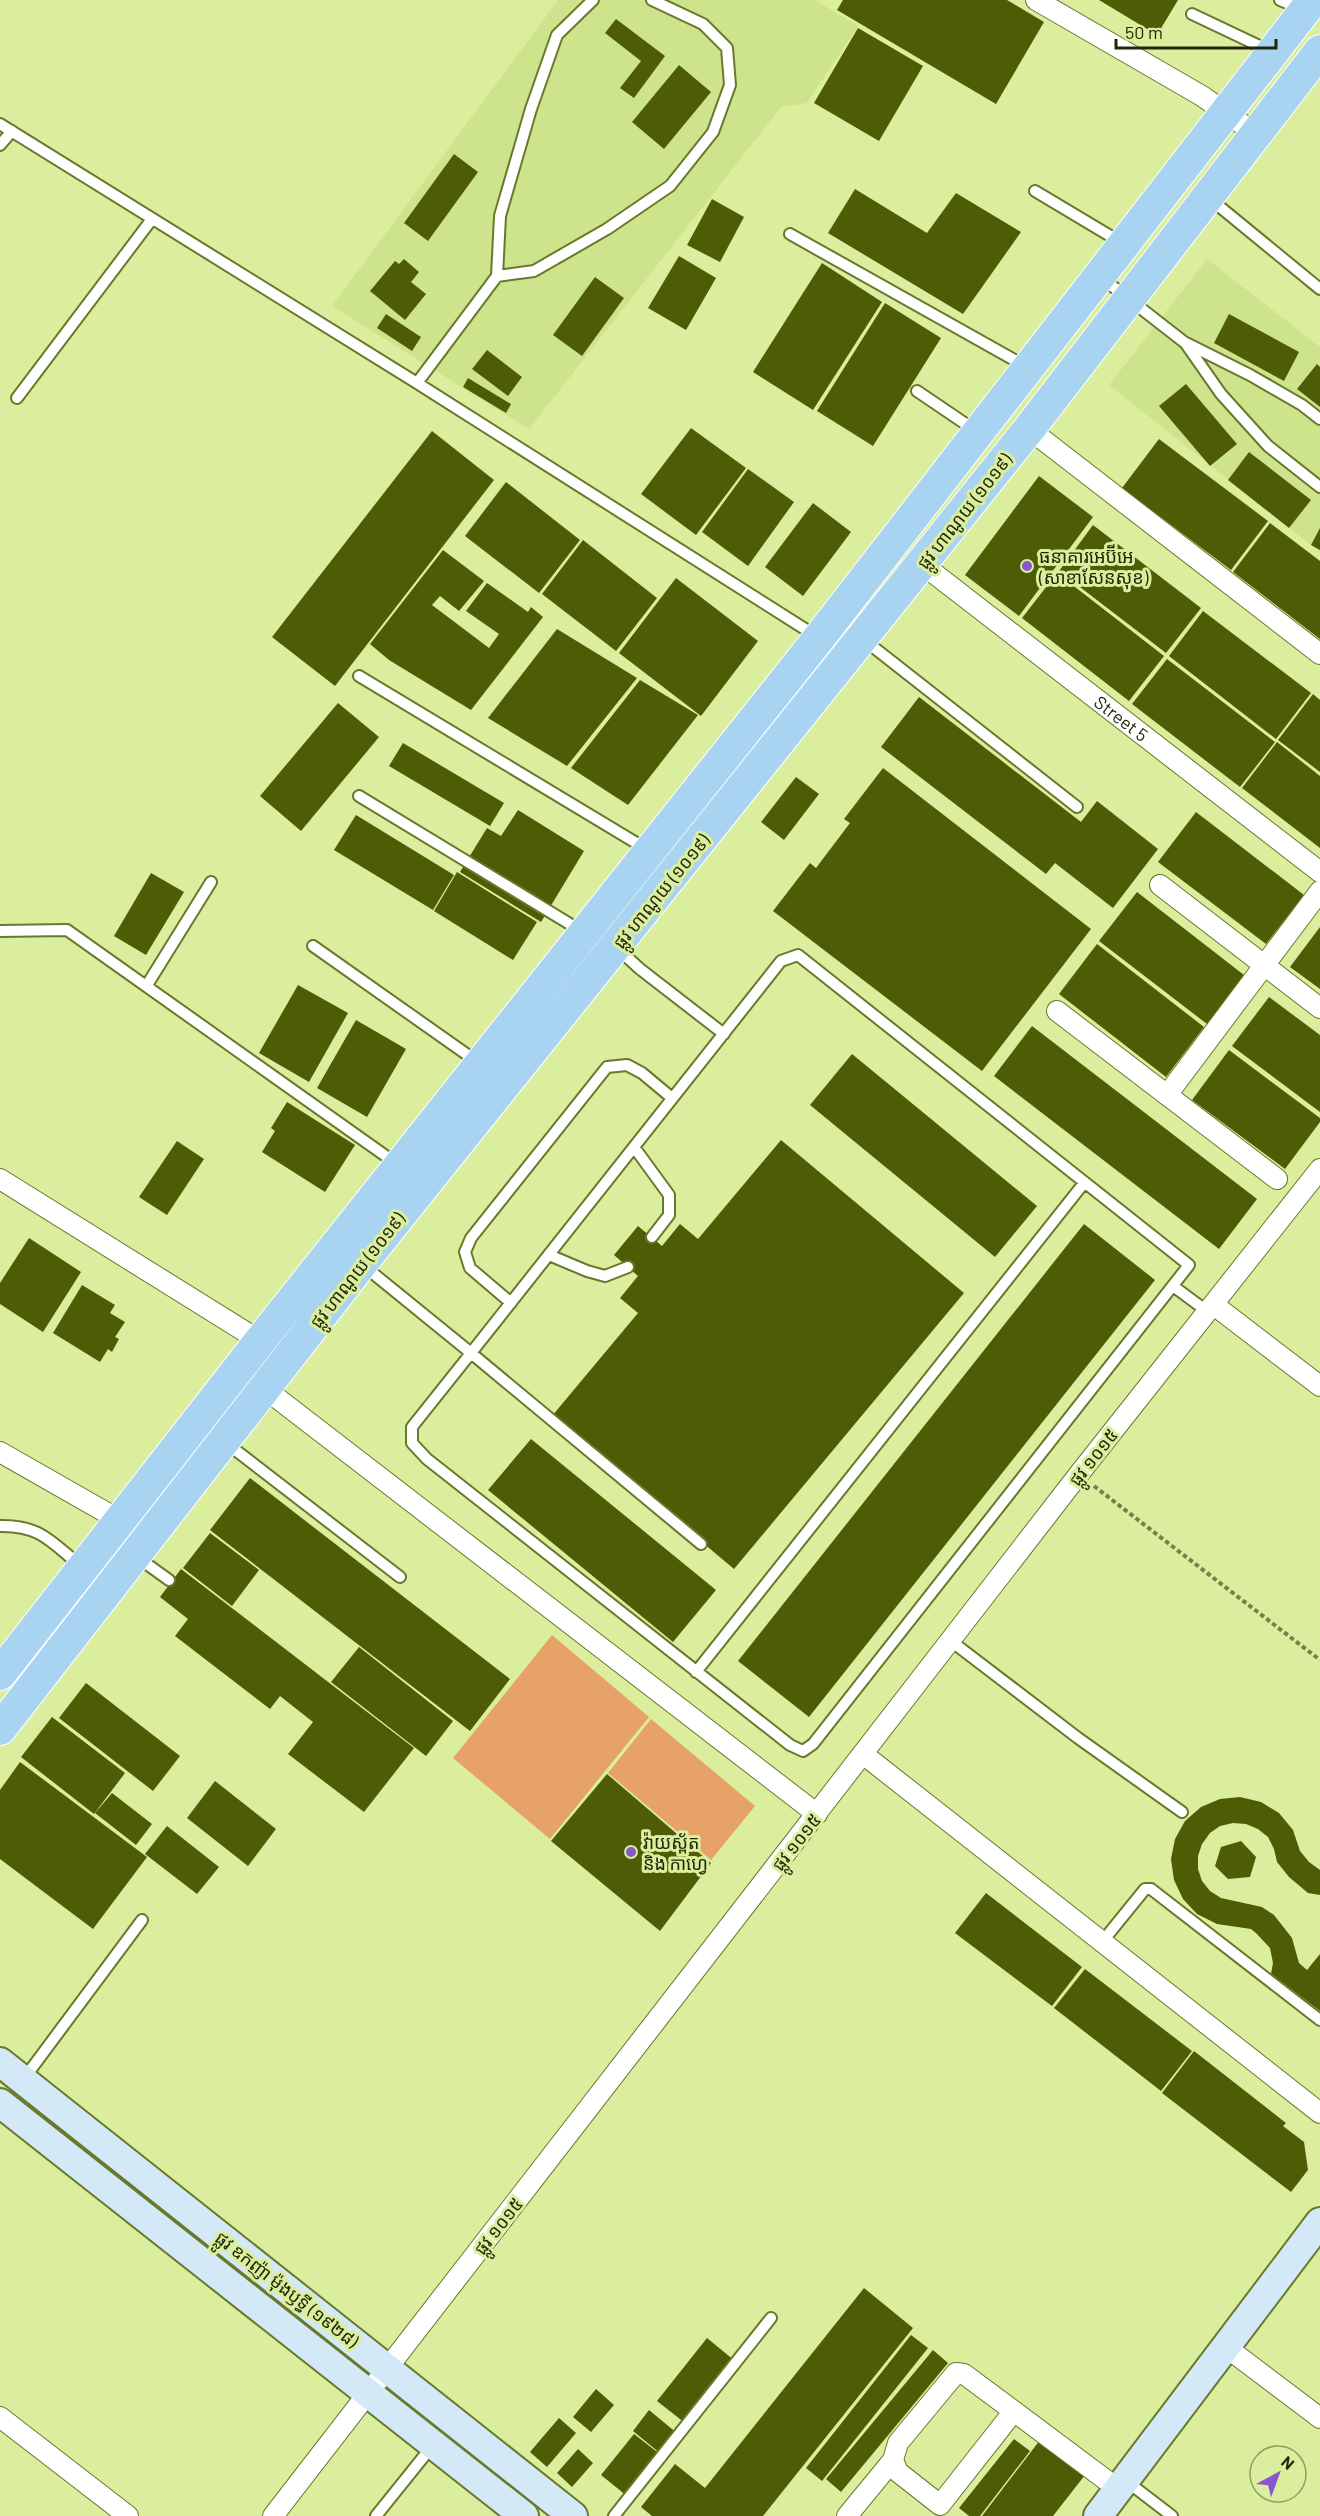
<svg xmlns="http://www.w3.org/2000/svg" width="1320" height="2516" viewBox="0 0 1320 2516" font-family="Barlow,'Noto Sans Khmer',sans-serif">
<rect width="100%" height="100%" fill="#daee9e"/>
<path fill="#cee48c" d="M558,0h257l43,26 -51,77 -26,4 -252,322 -197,-123z
M1207,259l113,88v205l-211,-167z"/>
<path fill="#e7a267" d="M552,1635l97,82 -99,122 -97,-81z
M651,1719l104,87 -44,54 -103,-87z"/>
<path fill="#4d5c05" d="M843,0h164l37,22 -48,82 -159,-94z
M1099,0h79l-21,35z
M616,19l49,37 -31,42 -14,-10 21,-27 -36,-28z
M858,28l65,38 -44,75 -65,-38z
M679,65l32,27 -47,57 -32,-27z
M454,154l24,18 -50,69 -24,-18z
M855,189l72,44 29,-40 65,39 -58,82 -135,-81z
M712,199l32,18 -24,45 -33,-17z
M679,256l37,22 -30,52 -38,-22z
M404,259l15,13 -8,10 15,12 -21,26 -35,-29 25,-30 4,3z
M822,263l60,39 -69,108 -60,-38z
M595,277l29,21 -42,58 -29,-21z
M885,303l56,35 -68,108 -56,-35z
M386,314l35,23 -9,14 -35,-23z
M1229,314l70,38 -15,29 -70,-38z
M487,350l35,27 -14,19 -36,-27z
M1317,364l3,3v40l-23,-18z
M468,378l43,26 -5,9 -43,-26z
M1186,384l51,60 -27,22 -51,-60z
M691,428l55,40 -50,67 -55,-41z
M432,431l62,49 -159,206 -63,-49z
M1159,439l109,82 -37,49 -109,-82z
M1249,452l62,48 -22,28 -61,-48z
M748,469l46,33 -46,64 -46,-34z
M1039,476l54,41 -74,99 -54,-41z
M506,482l74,58 -41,53 -74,-57z
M813,503l38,29 -48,64 -38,-29z
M1270,523l50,38v78l-87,-67z
M1093,525l108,83 -35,45 -107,-82z
M1320,528v22l-9,-5z
M583,540l74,58 -41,53 -74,-57z
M443,550l41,31 -25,30 -19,-15 -8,9 57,43 10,-14 -33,-23 21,-28 41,29 3,-5 12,10 -72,93 -82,-50 -19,-16z
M1057,573l107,83 -35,45 -107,-83z
M676,578l82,63 -57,75 -82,-63z
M1203,611l108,82 -35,46 -107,-83z
M557,629l80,49 -70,88 -79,-48z
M1167,659l108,83 -35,45 -108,-83z
M640,680l58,35 -70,90 -57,-37z
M1313,694l7,6v72l-42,-32z
M919,697l162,125 16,-21 61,48 -45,59 -58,-45 -9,11 -165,-127z
M338,703l41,34 -78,94 -41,-35z
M1277,742l43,34v72l-78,-60z
M403,743l101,60 -14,23 -101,-60z
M883,768l208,161 -109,142 -209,-160 37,-48 6,5 34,-45 -6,-4z
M796,777l23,17 -35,46 -23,-18z
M518,810l66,41 -43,71 -81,-50 27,-44 14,8z
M1196,812l108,83 -38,49 -108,-82z
M356,815l98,60 -21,35 -99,-60z
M457,872l80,50 -24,38 -79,-49z
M151,873l33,19 -38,63 -32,-19z
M1137,892l107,83 -37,49 -108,-83z
M1320,927v62l-30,-22z
M1097,944l107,83 -38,50 -107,-83z
M298,985l50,28 -39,69 -50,-29z
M1269,997l51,38v77l-88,-66z
M356,1020l50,29 -39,68 -50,-29z
M1032,1026l225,173 -38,50 -225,-173z
M1229,1050l91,68v4l-35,47 -93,-69z
M852,1054l185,152 -42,51 -185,-152z
M287,1102l68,43 -30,47 -63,-40 13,-21 -4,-3z
M781,1140l183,153 -230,276 -182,-153 86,-103 -18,-15 18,-22 -24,-21 24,-29 24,20 18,-22 18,15z
M177,1141l27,18 -37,56 -28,-18z
M1084,1224l71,56 -346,437 -71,-56z
M29,1238l52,34 -38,60 -43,-28v-21z
M82,1285l33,20 -5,8 15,9 -10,15 4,2 -7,13 -4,-3 -8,13 -47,-29z
M531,1439l185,151 -43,52 -185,-152z
M250,1478l260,201 -40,52 -260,-201z
M210,1533l49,37 -27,36 -49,-38z
M181,1569l233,179 -50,64 -76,-58 25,-32 -33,-26 -10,13 -95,-73 13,-17 -28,-22z
M359,1647l94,74 -27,35 -95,-74z
M86,1683l94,73 -27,35 -94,-73z
M52,1717l73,56 -31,41 -73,-57z
M20,1762l127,95 -54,72 -93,-70v-69z
M607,1774l104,89 -51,68 -109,-90z
M215,1781l61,48 -28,37 -61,-48z
M112,1793l40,31 -16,21 -41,-32z
M1240,1797l21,5 18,11 14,17 7,21 9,11 11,8v25l-12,-2 -19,-16 -12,-15 -3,-13 -6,-12 -10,-8 -12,-5 -13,-1 -13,3 -10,7 -8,11 -4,12v13l4,12 8,10 11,7 41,9 12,8 18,23 7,25 8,7 13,-16v57l-49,-37 2,-11 -3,-15 -14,-15 -5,-4 -34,-5 -20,-10 -14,-15 -9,-19 -3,-21 4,-20 10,-18 16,-14 19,-8z
M167,1826l52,41 -22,27 -52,-40z
M1241,1841l15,16 -6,20 -22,2 -13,-13 6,-19z
M986,1893l96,74 -30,39 -97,-73z
M1085,1969l107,82 -31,40 -107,-83z
M1194,2051l92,72 -3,3 21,16 4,28 -17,22 -129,-99z
M864,2288l49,40 -150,188h-111l-11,-9 34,-43 30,24z
M911,2335l17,13 -106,133 -16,-13z
M707,2338l28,23 -50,62 -28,-22z
M933,2350l15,13 -107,129 -15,-13z
M596,2389l18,16 -23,27 -18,-15z
M649,2410l29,24 -17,20 -28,-23z
M559,2418l17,15 -29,34 -17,-15z
M634,2434l27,21 -34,41 -26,-21z
M1014,2439l16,12 -50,65h-11l-10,-8z
M1040,2440l45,35 -32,41h-71z
M578,2449l15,14 -21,24 -15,-14z"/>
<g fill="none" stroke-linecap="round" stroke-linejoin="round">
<g stroke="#68792b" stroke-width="14">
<path id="lane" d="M1280,0l22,9
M1192,14l78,37
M0,124l417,259 399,253
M0,145l12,-14
M1035,191l87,52
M1209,198l111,91
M790,234l235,132
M497,276l37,-5 73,-42 63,-43 43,-54 17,-47 -3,-37 -24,-24 -51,-24
M1102,278l82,64 66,33 52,30 18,14
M1186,344l35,50 47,52 52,41
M417,383l80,-107 3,-60 31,-107 26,-74 36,-35
M917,391l59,40
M17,398l135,-179
M863,639l214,168
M359,676l289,174
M359,796l224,136
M592,925l48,44 84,65
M0,931l67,-1 330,234
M313,946l166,117
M147,985l64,-103
M634,1147l35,48v20l-17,22
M549,1255l38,16 18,5 23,-9
M364,1266l107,87 310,-392 17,-6 391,310 -376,479 -10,7 -13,-6 -363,-286 -15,-16v-16l59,-74 230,191
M1173,1286l35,26
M511,1303l-41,-35 -5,-16 6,-14 136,-171 20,-2 15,8 30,25
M225,1442l175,135
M0,1526c41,-1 52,17 82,41
M137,1557l32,23
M951,1641l127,97 104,74
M696,1672l388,-489
M1102,1942l43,-53h6l169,131
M23,2080l119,-160
M1125,2480l47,36
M376,2516l57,-71
M614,2516l157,-198"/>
</g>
<g stroke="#68792b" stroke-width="22">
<g id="street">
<path d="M1036,0l166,96 54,38"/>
<path d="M1029,429l291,225"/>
<path id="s1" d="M922,564l398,308"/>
<path d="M1160,885l160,123"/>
<path d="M1057,1011l220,168"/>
<path d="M1167,1095l153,-204"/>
<path d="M0,1179l260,162"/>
<path d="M1214,1305l106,81"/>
<path d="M264,1388l553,426"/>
<path d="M0,1452l128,73"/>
<path d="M863,1754l457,359"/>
<path d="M1226,2347l94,71"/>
<path d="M1014,2411l-74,94 -42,-33 -5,-12 5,-17 58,-70 8,1 154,115"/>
<path d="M0,2417l128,99"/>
<path d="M273,2516l806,-1042 241,-305"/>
<path d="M847,2516l46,-56"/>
</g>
</g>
<g stroke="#68792b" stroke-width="32">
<path id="secondary" d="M0,2062l573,454
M0,2103l524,413
M1098,2516l222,-294"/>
</g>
<g stroke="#fff" stroke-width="34">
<path id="primary" d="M0,1674l260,-333 559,-703 494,-638
M0,1729l361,-465 668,-835 291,-378"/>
</g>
<path stroke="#75814b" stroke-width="4" stroke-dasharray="4.5 3" stroke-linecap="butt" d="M1094,1486l226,174"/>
<use href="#lane" stroke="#fff" stroke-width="10"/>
<use href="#street" stroke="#fff" stroke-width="20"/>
<use href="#secondary" stroke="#d4e9f8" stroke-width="28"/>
<use href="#primary" stroke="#a9d4f1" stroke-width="32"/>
</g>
<g fill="#8956cf" stroke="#daee9e" stroke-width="2">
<circle cx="1027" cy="566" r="6"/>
<circle cx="631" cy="1852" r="6"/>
</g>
<g text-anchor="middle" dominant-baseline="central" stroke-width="6" stroke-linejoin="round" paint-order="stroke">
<g font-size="18" fill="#212807" stroke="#daee9e">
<text transform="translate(964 511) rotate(-52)">ផ្លូវ ហាណូយ (១០១៩)</text>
<text stroke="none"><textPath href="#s1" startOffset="252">Street 5</textPath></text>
<text transform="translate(661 891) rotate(-51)">ផ្លូវ ហាណូយ (១០១៩)</text>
<text transform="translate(357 1270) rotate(-52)">ផ្លូវ ហាណូយ (១០១៩)</text>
<text transform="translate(1093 1457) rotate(-52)">ផ្លូវ ១០១៥</text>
<text transform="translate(796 1842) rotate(-52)">ផ្លូវ ១០១៥</text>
<text transform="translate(498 2226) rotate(-52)">ផ្លូវ ១០១៥</text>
<text transform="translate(287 2289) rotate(38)">ផ្លូវ ឧកញ៉ា ម៉ុងឫទ្ធី (១៩២៨)</text>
</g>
<g font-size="18" fill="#212807" stroke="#daee9e" text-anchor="start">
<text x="1039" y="556">ធនាគារអេប៊ីអេ<tspan x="1039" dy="21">(សាខាសែនសុខ)</tspan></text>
<text x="643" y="1842">វ៉ាយស្ព័ត<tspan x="643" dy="21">និង កាហ្វេ</tspan></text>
</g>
</g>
<g transform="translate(1278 2474) rotate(41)"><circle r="28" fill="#daee9e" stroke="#909f62" stroke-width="1.5"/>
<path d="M0-4.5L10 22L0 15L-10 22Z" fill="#8956cf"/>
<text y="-9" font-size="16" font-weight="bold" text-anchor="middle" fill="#212807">N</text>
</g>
<path d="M1116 39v9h160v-9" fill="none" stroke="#212807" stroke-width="3"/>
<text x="1125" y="39" font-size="18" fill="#212807" stroke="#daee9e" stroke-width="4.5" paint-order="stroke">50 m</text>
</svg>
